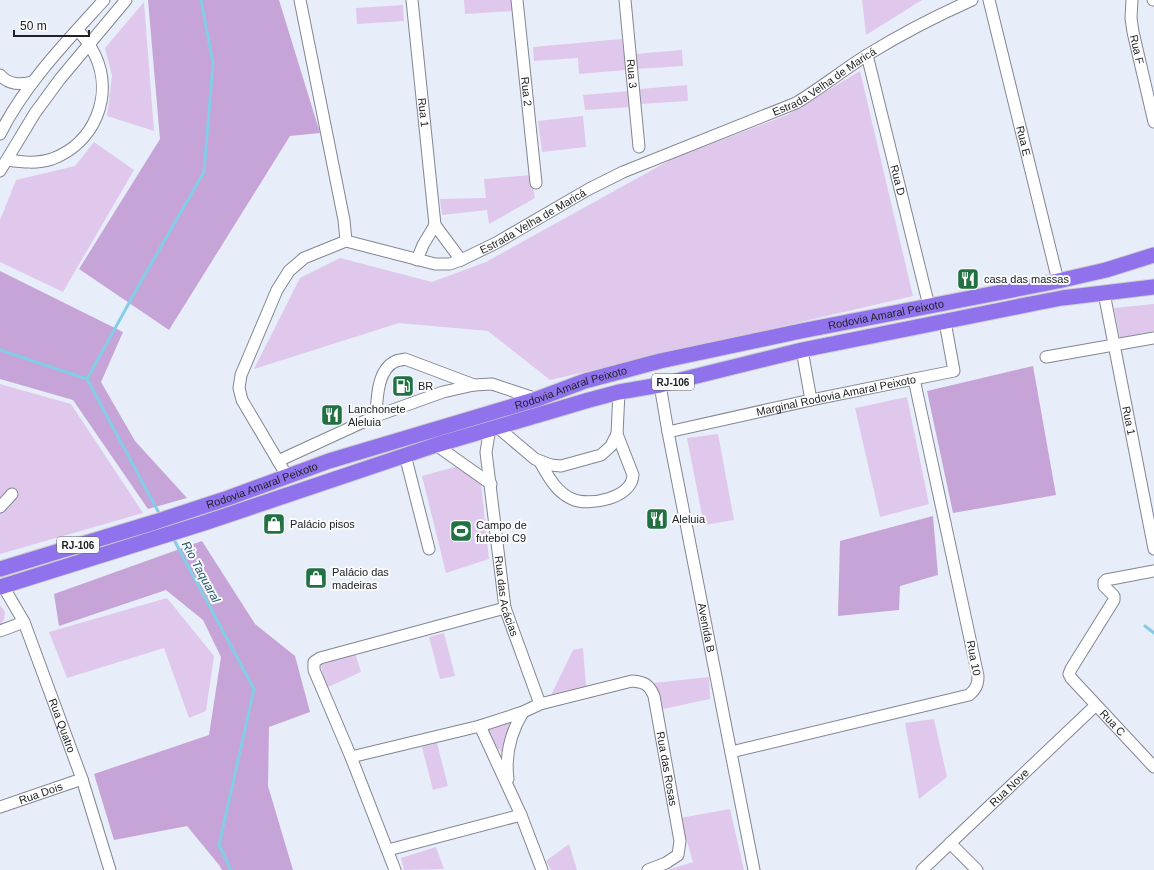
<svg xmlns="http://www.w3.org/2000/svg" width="1154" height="870" viewBox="0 0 1154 870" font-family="Arial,sans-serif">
<rect width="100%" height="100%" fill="#e8edfa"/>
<path fill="#e0c8ec" d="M464,0h47l1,11 -47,3z
M862,0h60l-56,35z
M144,2l10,129 -47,-15 5,-40 -7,-28z
M403,5l1,16 -47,3 -1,-16z
M622,39l4,31 -47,4 -1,-16 -44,3 -1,-14z
M682,50l1,16 -47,3 -1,-15z
M860,71l53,225 -363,84 -62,-49 -89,-8 -145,46 46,-91 40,-20 92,24 54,-20 186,-103 115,-44z
M687,85l1,16 -47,3 -1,-15z
M631,91l1,16 -47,3 -2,-15z
M583,116l3,31 -44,5 -4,-31z
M94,142l40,28 -71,122 -63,-30v-42l16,-40 59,-14z
M531,175l4,23 -46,26 -2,-14 -45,5 -2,-16 46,-1 -2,-19z
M1154,304v27l-34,7 -6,-30z
M0,384l71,20 72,109 -143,41z
M907,397l22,107 -49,13 -25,-109z
M718,434l16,86 -30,5 -17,-87z
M458,466l23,17 8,76 -43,14 -24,-97z
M167,598l47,58 -8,55 -17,7 -25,-70 -97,30 -18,-46z
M0,605l5,7 -1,7 -4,8z
M444,633l11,43 -15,3 -11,-42z
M583,648l3,38 -35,9 22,-45z
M355,653l6,19 -35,16 -5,-23z
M709,677l1,22 -47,10 -9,-26z
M513,719l-8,37 -10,-11 -7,-13 2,-6z
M934,719l13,58 -28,22 -14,-76z
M437,743l11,43 -15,4 -11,-43z
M730,809l14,61h-77l26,-8 -13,-44z
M569,844l8,26h-26l-5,-9z
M436,847l8,22 -40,1 -3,-12z"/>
<path fill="#c7a4d8" d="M148,0h131l41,133 -30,3 -121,194 -90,-61 81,-130z
M0,271l123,61 -22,50 34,59 52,57 -39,11 -75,-109 -73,-21z
M1033,366l23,129 -103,18 -26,-122z
M933,516l5,59 -38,11 -1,24 -61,6 2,-75z
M202,541l53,83 40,32 15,56 -41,15 -1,59 25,84h-71l-3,-5 -32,-39 -73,14 -20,-66 115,-39 12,-78 -18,-37 -37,-30 -107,36 -5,-32z"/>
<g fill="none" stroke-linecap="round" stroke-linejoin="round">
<path stroke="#83cde7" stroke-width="3" d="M0,350l87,29 73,136
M87,379l57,-103 60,-104 9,-109 -12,-63
M173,538l81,151 -35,156 12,25
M1145,626l9,7"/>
<g stroke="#828692" stroke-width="13">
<g id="minor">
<path d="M300,0l44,220 2,21"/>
<path id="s1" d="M412,0l23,225"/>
<path id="s2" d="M517,0l19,183"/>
<path id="s3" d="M625,0l14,147"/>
<path id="s4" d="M989,0l69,281"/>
<path id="s5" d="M1132,0l-1,18 2,14 21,90"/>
<path d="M1153,0h1"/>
<path id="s6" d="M867,55l62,251"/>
<path d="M0,75c9,10 20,10 32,7"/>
<path d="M0,134c25,-50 66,-92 104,-134"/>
<path d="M7,160c15,2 30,4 45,-1 43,-16 62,-64 43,-104 -5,-10 -10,-18 -18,-25"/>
<path d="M0,171l35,-58 25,-34 66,-79"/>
<path d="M417,260l6,-15 12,-20 26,35"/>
<path id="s7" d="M1104,293l50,256"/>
<path d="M802,350l9,50"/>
<path d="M1046,357l108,-19"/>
<path id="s8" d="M660,385l8,47 86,438"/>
<path d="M376,416c1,-17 1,-47 20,-55 3,-1 6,-1 9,-2l69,26"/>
<path d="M496,426l39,33 16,6 10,1 40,-11 10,-9 6,-12 2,-42"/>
<path id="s9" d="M490,428l-4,24 19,156 35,96"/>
<path id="s10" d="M668,432l143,-32 143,-29 -9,-49"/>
<path d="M436,445l55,39"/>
<path d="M405,455l24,94"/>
<path d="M278,461l98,-45 67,-24 31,-7 18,-1 45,15"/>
<path d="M540,462c8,14 16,30 32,37 17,8 60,-1 61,-24l-16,-41"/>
<path id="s11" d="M287,476l-45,-76 -3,-12 2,-13 36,-85 12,-19 15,-13 42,-17 89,23h15l11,-4 35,-17 93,-54 34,-17 173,-69c25,-15 47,-33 71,-48 34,-21 69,-39 105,-55"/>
<path d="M0,507l12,-13"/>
<path id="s12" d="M1154,571l-48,9 -2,2v4l10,10v4l-43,69 -2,5 2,4 83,89"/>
<path id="s13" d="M3,586l21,36 58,157 28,91"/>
<path d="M0,631l24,-9"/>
<path d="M480,726l41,89 21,55"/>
<path d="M731,752l238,-57c7,-6 9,-10 9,-19l-64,-297"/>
<path id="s14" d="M351,757l129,-31 43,-14 17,-8 92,-23c12,1 17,3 22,15l26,145 -2,14 -12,8 -18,7"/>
<path d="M508,779c-3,-23 3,-47 15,-67"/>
<path id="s15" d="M0,807l82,-28"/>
<path d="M950,843l27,27"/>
<path d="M388,850l133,-35"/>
<path d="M395,870l-44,-113 -37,-87v-8l6,-4 185,-50"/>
<path id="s16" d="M922,870l174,-165"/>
</g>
</g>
<g stroke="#cececf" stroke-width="17">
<g id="highway">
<path id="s17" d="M0,569l155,-47 73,-24 101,-37 208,-62 48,-18 75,-20 141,-30 257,-50 48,-11 48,-15"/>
<path d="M0,587l204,-64 232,-78 153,-45 30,-8 41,-7 142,-35 234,-47 26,-5 92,-11"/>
</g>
</g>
<use href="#minor" stroke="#fff" stroke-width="11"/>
<use href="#highway" stroke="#8f72ec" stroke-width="15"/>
</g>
<defs>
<g id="restaurant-square" transform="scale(1.15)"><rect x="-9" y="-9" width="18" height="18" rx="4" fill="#227142" stroke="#fafbfd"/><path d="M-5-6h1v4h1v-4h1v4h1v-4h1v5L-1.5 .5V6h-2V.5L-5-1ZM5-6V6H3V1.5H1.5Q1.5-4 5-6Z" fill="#fff"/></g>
<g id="fuel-square" transform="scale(1.15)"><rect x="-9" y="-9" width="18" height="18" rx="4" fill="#227142" stroke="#fafbfd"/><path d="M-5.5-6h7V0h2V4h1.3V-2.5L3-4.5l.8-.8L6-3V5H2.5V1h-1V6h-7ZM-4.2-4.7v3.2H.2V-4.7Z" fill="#fff"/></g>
<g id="shop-square" transform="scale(1.15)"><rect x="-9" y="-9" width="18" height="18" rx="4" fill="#227142" stroke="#fafbfd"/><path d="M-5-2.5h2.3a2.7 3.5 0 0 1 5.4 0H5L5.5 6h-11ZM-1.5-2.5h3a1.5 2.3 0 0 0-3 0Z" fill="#fff"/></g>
<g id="stadium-square" transform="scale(1.15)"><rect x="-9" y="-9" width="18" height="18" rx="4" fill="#227142" stroke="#fafbfd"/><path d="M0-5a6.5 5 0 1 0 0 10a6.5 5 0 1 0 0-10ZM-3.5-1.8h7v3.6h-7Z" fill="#fff"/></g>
</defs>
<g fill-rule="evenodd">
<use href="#restaurant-square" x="968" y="279"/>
<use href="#fuel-square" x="403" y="386"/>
<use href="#restaurant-square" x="332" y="415"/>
<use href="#restaurant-square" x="657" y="519"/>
<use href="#shop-square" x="274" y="524"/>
<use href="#stadium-square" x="461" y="531"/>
<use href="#shop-square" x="316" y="578"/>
</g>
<g text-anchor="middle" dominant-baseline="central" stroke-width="4" stroke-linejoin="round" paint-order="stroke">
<g fill="#fafbfd" stroke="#616366" stroke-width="1">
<rect x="652" y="374" width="42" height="16" rx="3"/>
<rect x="57" y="537" width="42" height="16" rx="3"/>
</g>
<g font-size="10" font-weight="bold" fill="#202226">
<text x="673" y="382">RJ-106</text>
<text x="78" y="545">RJ-106</text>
</g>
<g font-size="11" fill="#202226" stroke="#fafbfd">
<text stroke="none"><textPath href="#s5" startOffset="50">Rua F</textPath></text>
<text stroke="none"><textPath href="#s3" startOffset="74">Rua 3</textPath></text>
<text stroke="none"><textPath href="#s11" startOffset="818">Estrada Velha de Maricá</textPath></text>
<text stroke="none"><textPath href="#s2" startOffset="92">Rua 2</textPath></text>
<text stroke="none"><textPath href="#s1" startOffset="113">Rua 1</textPath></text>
<text stroke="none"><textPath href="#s4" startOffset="145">Rua E</textPath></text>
<text stroke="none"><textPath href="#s6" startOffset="129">Rua D</textPath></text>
<text stroke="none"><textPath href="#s11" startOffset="494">Estrada Velha de Maricá</textPath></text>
<text stroke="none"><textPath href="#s17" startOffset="923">Rodovia Amaral Peixoto</textPath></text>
<text stroke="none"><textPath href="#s17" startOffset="599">Rodovia Amaral Peixoto</textPath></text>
<text stroke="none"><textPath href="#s10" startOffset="172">Marginal Rodovia Amaral Peixoto</textPath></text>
<text stroke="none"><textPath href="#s7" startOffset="130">Rua 1</textPath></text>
<text stroke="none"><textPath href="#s17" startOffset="275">Rodovia Amaral Peixoto</textPath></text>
<text stroke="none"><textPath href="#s9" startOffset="170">Rua das Acácias</textPath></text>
<text stroke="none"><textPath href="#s8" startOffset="247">Avenida B</textPath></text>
<text transform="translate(974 658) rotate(79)">Rua 10</text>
<text stroke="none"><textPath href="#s12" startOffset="226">Rua C</textPath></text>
<text stroke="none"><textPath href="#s13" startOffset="152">Rua Quatro</textPath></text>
<text stroke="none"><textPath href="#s14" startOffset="394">Rua das Rosas</textPath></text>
<text stroke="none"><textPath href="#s16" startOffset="120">Rua Nove</textPath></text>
<text stroke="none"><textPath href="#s15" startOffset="43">Rua Dois</textPath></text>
</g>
<g font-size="11" fill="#202226" stroke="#fafbfd" text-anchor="start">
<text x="984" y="279">casa das massas</text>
<text x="418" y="386">BR</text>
<text x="348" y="409">Lanchonete<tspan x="348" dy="13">Aleluia</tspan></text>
<text x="672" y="519">Aleluia</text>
<text x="290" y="524">Palácio pisos</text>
<text x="476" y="525">Campo de<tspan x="476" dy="13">futebol C9</tspan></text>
<text x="332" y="572">Palácio das<tspan x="332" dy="13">madeiras</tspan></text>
</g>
<g font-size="12" font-style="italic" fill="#1e5a6c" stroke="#fafbfd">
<text transform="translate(201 572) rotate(62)">Rio Taquaral</text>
</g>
</g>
<path d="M14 30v6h75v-6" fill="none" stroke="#202226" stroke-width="2"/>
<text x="20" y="30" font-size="12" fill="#202226" stroke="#fafbfd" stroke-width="3" paint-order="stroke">50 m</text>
</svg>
